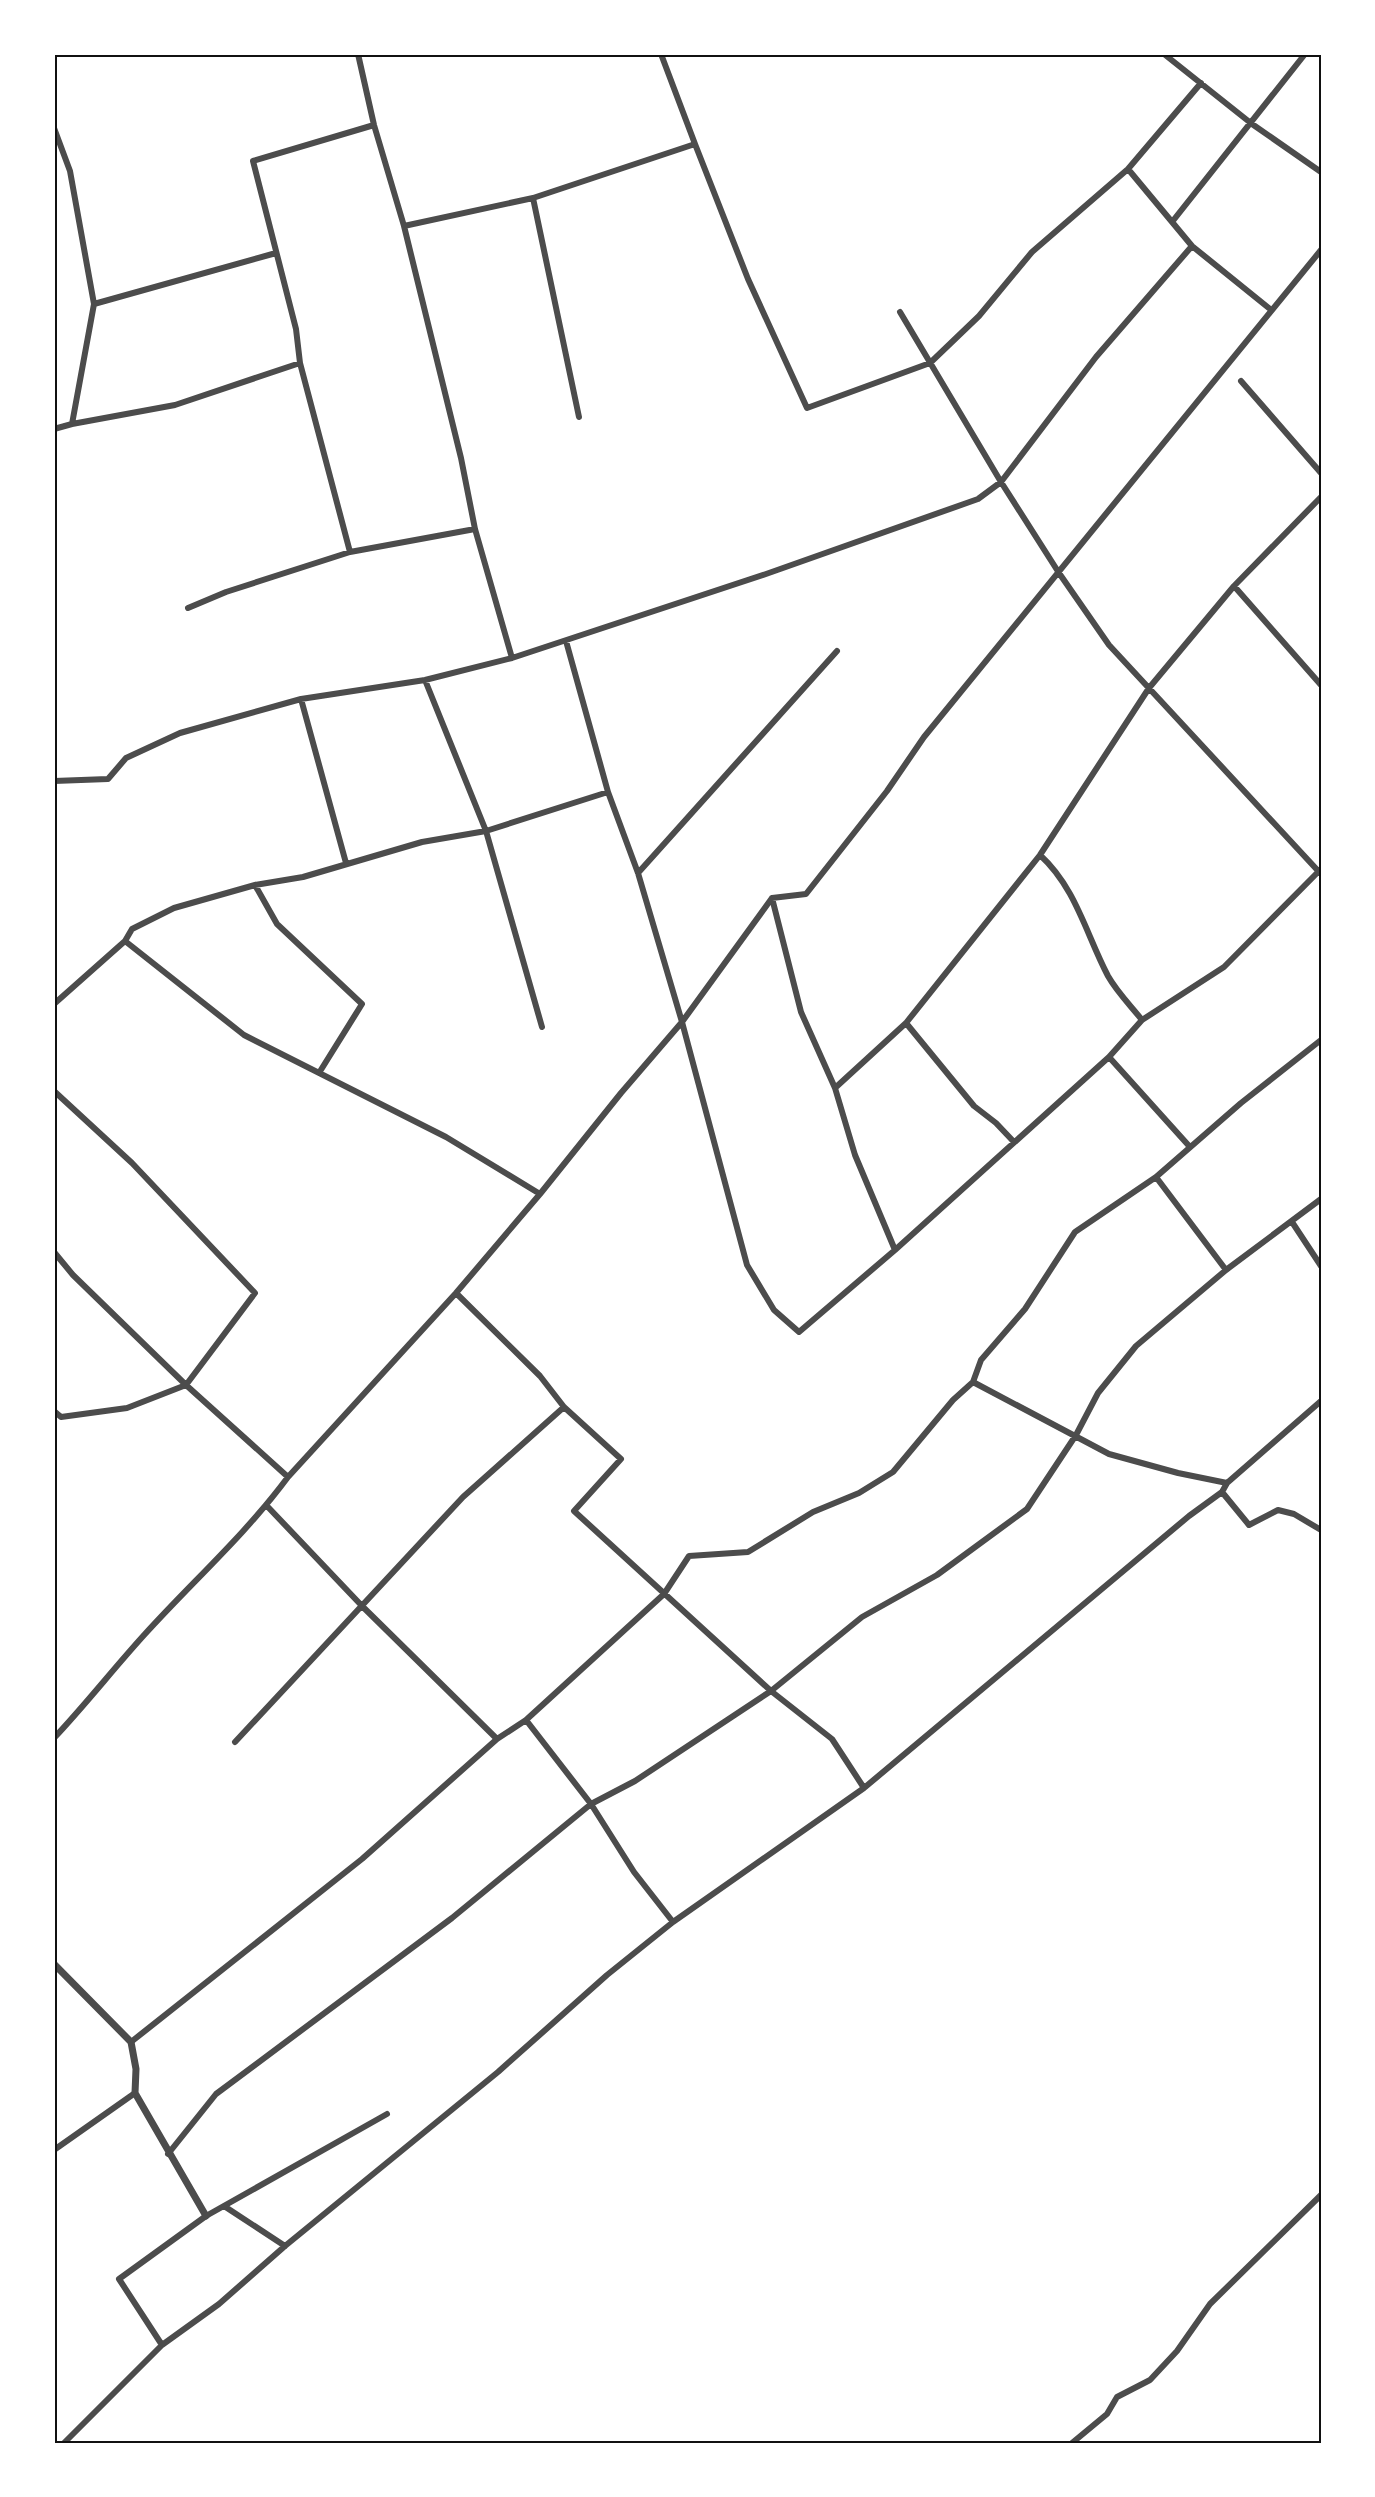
<svg xmlns="http://www.w3.org/2000/svg" width="1375" height="2497" viewBox="0 0 1375 2497" font-family="'Space Grotesk',sans-serif">
<rect width="100%" height="100%" fill="#fff"/>
<g fill="none" stroke-linecap="round" stroke-linejoin="round">
<path stroke="#4c4c4c" stroke-width="6" d="M358,54l16,71 30,101 57,232 14,71 37,129
M1164,54l88,70 69,48
M54,128l16,43 24,133
M695,144l53,135 59,129 123,-45 49,-47 53,-64 96,-83 73,-86
M1128,169l64,77 78,63
M533,198l46,219
M1172,222l133,-168
M404,226l129,-28 162,-54 -34,-90
M900,312l101,170 58,91 50,72 212,229
M1241,381l80,92
M72,424l103,-19 125,-42
M54,429l18,-5 22,-120 182,-51
M350,552l-50,-189 -4,-34 -43,-168 121,-36
M1234,586l87,99
M188,608l38,-16 124,-40 125,-23
M566,641l42,151 30,81 44,149 65,243 27,45 25,22 96,-82 214,-193 33,-37 82,-53 97,-98
M425,680l61,151 56,196
M301,699l45,164
M54,781l54,-2 18,-21 54,-25 121,-34 124,-19 87,-22 254,-84 212,-75 23,-17 95,-125 96,-111
M1040,855c36,33 46,79 68,121 9,16 23,30 34,44
M638,873l199,-222
M255,885l22,39 85,80 -43,69
M772,898l29,114 34,76 20,67 40,95
M125,941l119,94 202,102 94,57
M54,1004l71,-63 7,-12 42,-21 81,-23 48,-8 119,-35 64,-11 122,-39
M906,1023l68,83 22,17 18,19
M1109,1057l81,90
M835,1088l71,-65 134,-168 109,-167 85,-102 87,-89
M54,1091l78,72 123,130 -69,92 -59,23 -66,9 -7,-6
M1156,1177l70,93
M1292,1222l29,44
M54,1252l19,23 113,110 102,92
M456,1293l84,83 24,31 57,52 -47,52 197,180 61,48 32,49
M973,1382l136,72 69,19 49,10
M1222,1492l27,33 29,-15 16,4 27,16
M267,1506l96,101 134,132
M526,1720l65,84 43,68 39,50
M54,1738c32,-34 60,-70 91,-104 48,-53 100,-99 143,-157l168,-184 84,-99 81,-101 61,-71 90,-124 34,-4 81,-103 37,-54 397,-487
M235,1742l228,-245 101,-90
M131,2042l231,-183 135,-120 29,-19 138,-126 25,-38 59,-4 65,-40 46,-19 34,-21 60,-72 20,-18 8,-22 44,-51 50,-77 81,-55 85,-74 80,-63
M54,2150l81,-57
M168,2154l48,-60 236,-176 139,-114 44,-23 136,-90 91,-74 75,-42 90,-66 49,-74 22,-42 38,-47 90,-76 95,-71
M224,2206l61,40
M162,2345l-43,-66 87,-63 181,-102
M64,2443l98,-98 57,-41 66,-58 213,-174 109,-97 66,-53 191,-134 325,-272 33,-24 5,-9 94,-82
M1072,2443l35,-29 10,-17 33,-17 27,-29 33,-47 111,-109"/>
<path stroke="#4c4c4c" stroke-width="7" d="M54,1964l77,78 5,27 -1,24 71,123"/>
</g>
<rect width="1375" height="2497" fill="none" stroke="#ffffff" stroke-width="111"/>
<rect x="56" y="56" width="1264" height="2386" fill="none" stroke="#111" stroke-width="2"/>
</svg>
